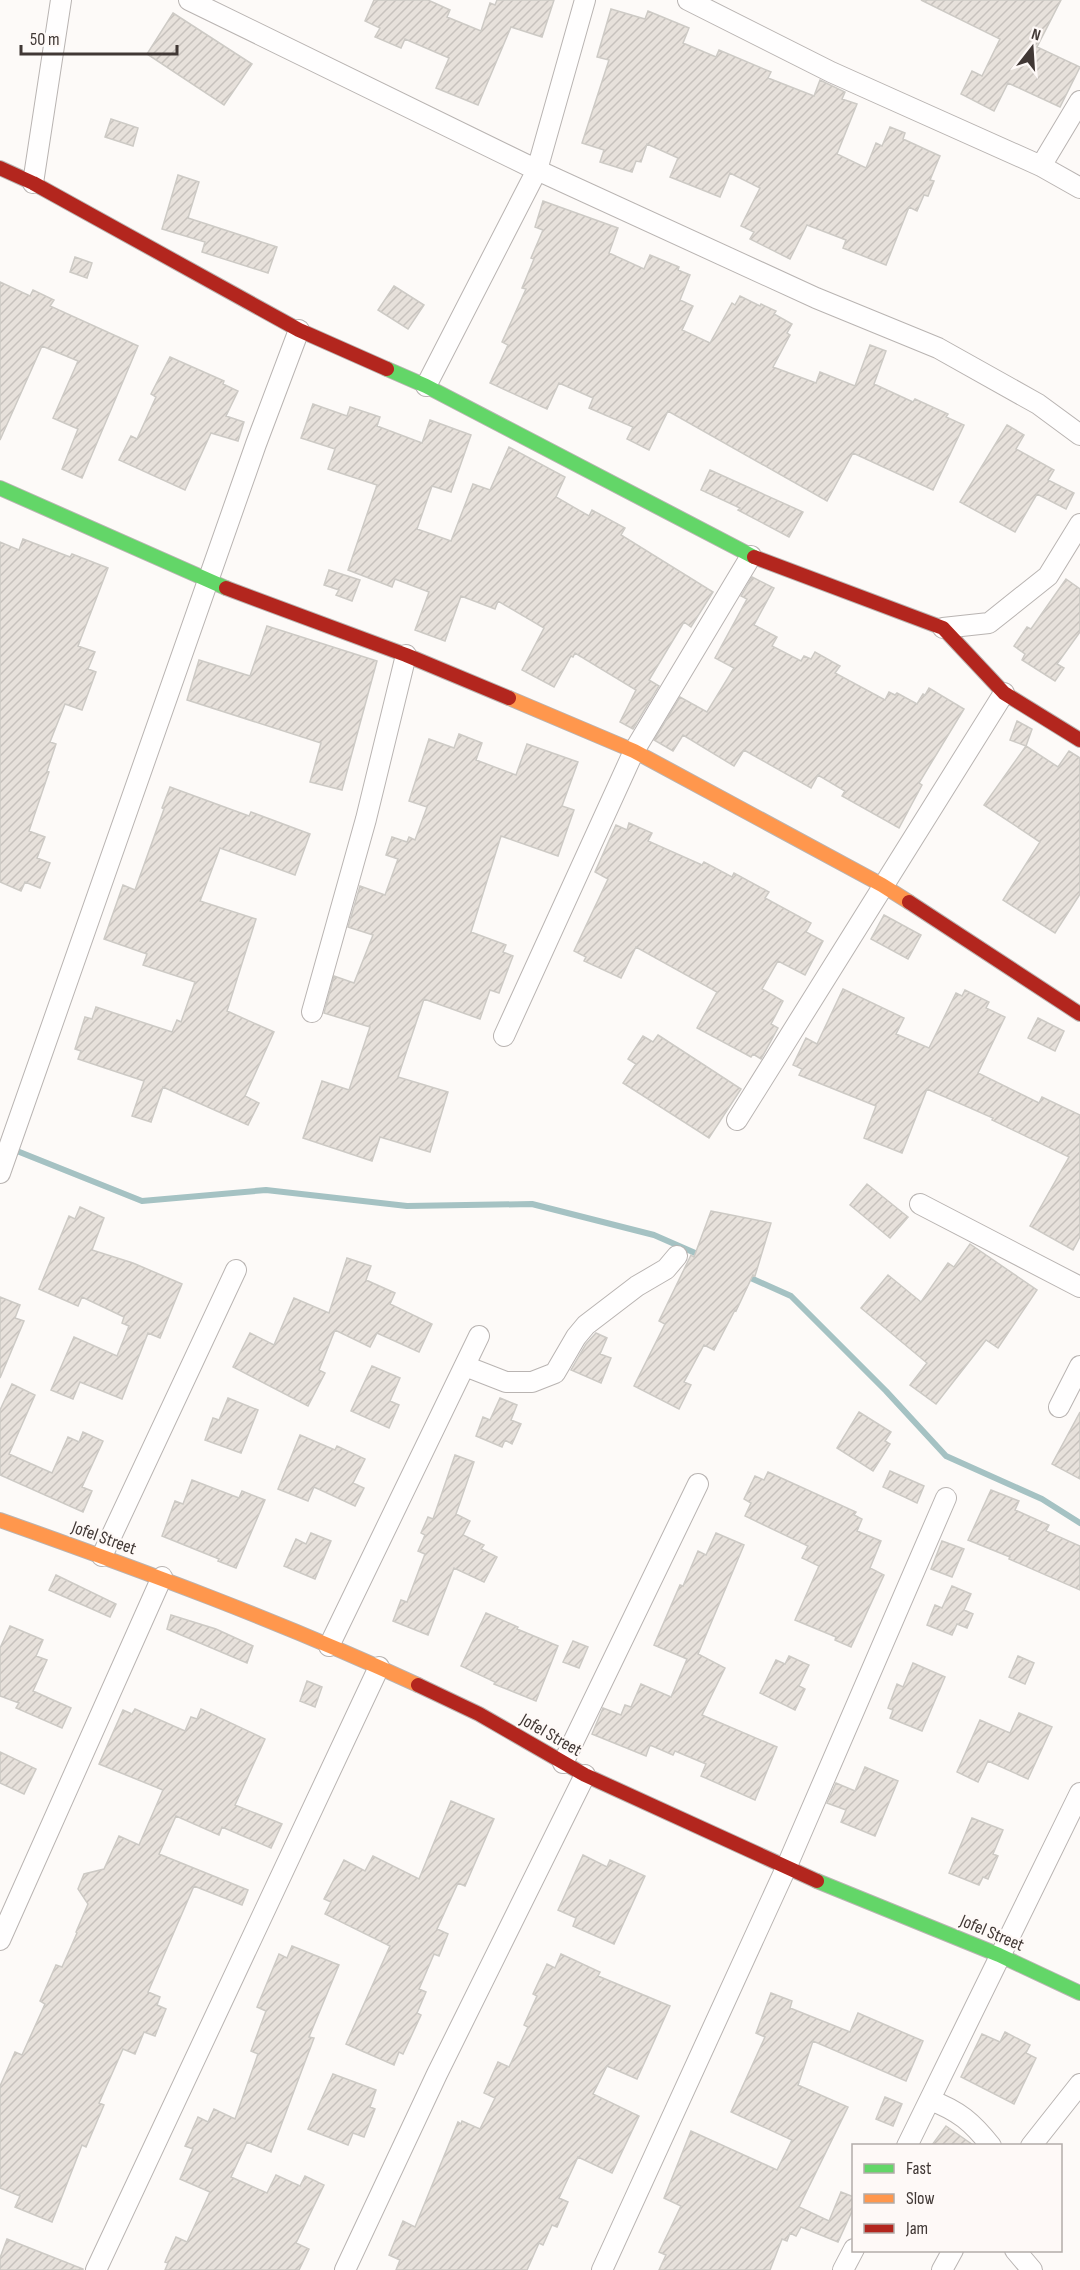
<svg xmlns="http://www.w3.org/2000/svg" width="1080" height="2270" viewBox="0 0 1080 2270" font-family="'Sofia Sans Condensed',sans-serif">
<defs>
<pattern id="building-hatch" width="6" height="6" patternUnits="userSpaceOnUse" patternTransform="scale(1.5)"><rect width="6" height="6" fill="#e7e1db"/><path d="M-1 1l2-2M0 6l6-6M5 7l2-2" fill="none" stroke="#c7c2bd"/></pattern>
</defs>
<rect width="100%" height="100%" fill="#fdfaf8"/>
<g fill="none" stroke-linecap="round" stroke-linejoin="round">
<path stroke="#a5c2c3" stroke-width="6" d="M12,1149l130,52 124,-11 141,16 125,-2 122,31 48,21
M744,1275l47,21 95,95 60,65 96,43 38,24"/>
</g>
<path fill="url(#building-hatch)" stroke="#cdcac5" stroke-width="1.5" d="M374,0h54l22,10 -3,7 34,14 9,-28 5,2 2,-5h57l-12,37 -31,-10 -33,78 -42,-17 13,-30 -44,-19 -4,9 -26,-11 5,-9 -15,-7z
M921,0h140l-24,47 43,20 -20,40 -52,-24 -14,28 -33,-17 11,-23 10,5 18,-37z
M611,9l34,10 3,-8 41,17 -6,15 33,14 3,-7 52,22 -3,6 46,18 6,-16 25,12 -3,7 15,5 -20,50 29,14 10,-25 6,3 8,-19 15,6 -2,6 37,17 -10,24 4,1 -6,15 -4,-1 -7,16 -8,-4 -23,58 -43,-17 3,-8 -39,-15 -17,34 -40,-20 4,-7 -13,-6 19,-38 -30,-15 -10,24 -50,-20 8,-19 -31,-14 -6,18 -5,-1 -4,11 -32,-10 4,-12 -22,-7 27,-83 -12,-3z
M173,13l79,51 -28,41 -77,-51z
M111,119l27,9 -5,18 -28,-9z
M178,175l21,7 -11,36 89,29 -9,26 -66,-21 3,-10 -43,-13z
M543,201l75,27 -9,25 35,16 6,-14 29,12 -1,3 12,5 -10,25 13,6 -11,24 28,13 22,-40 3,2 5,-9 20,10 1,-2 15,7 -2,3 18,10 -5,9 3,2 -17,32 43,16 4,-11 35,14 15,-41 16,6 -12,33 39,18 2,-3 33,15 -2,3 18,8 -31,65 -80,-37 -26,48 -159,-90 -19,39 -22,-11 6,-12 -44,-19 4,-10 -34,-15 -12,26 -57,-26 18,-38 -6,-3 24,-53 -4,-1 12,-29 -3,-1 12,-28 -8,-3z
M75,257l17,6 -5,15 -17,-6z
M0,282l30,14 3,-6 21,10 -4,6 88,40 -56,132 -20,-9 16,-40 -25,-11 25,-57 -36,-15 -42,94z
M394,286l30,19 -16,24 -30,-19z
M170,357l54,24 -1,3 15,7 -12,25 18,6 -6,19 -27,-8 -26,57 -66,-30 12,-24 6,3 19,-42 -5,-3z
M313,404l34,12 3,-9 30,10 -3,9 45,17 8,-23 41,15 -20,57 -19,-6 -15,43 34,12 22,-57 17,6 19,-43 56,30 -9,20 33,19 3,-6 33,18 -4,7 92,57 -22,35 -7,-5 -35,58 10,6 -26,43 -13,-7 16,-32 -61,-37 -2,4 -2,-1 -17,31 -32,-17 22,-42 -46,-27 -3,8 -34,-13 -16,45 -30,-11 14,-38 -34,-13 -3,8 -44,-17 29,-85 -49,-16 7,-20 -34,-11z
M1007,425l17,10 -8,14 38,21 -6,10 26,13 -8,16 -29,-15 -22,38 -55,-30z
M710,470l93,42 -14,25 -51,-27 2,-2 -39,-18z
M23,539l47,18 2,-3 36,14 -30,78 17,6 -7,17 8,3 -14,38 -17,-6 -15,38 6,2 -9,27 2,1 -20,59 16,6 -8,21 13,5 -10,25 -15,-6 -4,9 -21,-9v-340l19,8z
M329,570l31,10 -8,21 -16,-6 3,-5 -15,-5z
M752,577l22,11 -20,37 23,12 -5,9 29,15 3,-5 7,3 4,-7 25,14 -5,7 50,27 4,-8 6,3 2,-2 20,11 6,-10 2,1 4,-7 35,21 -45,74 3,2 -23,43 -57,-32 3,-5 -27,-16 -7,13 -67,-38 -10,16 -51,-31 -10,16 -19,-11 26,-43 27,15 27,-44 -19,-10 32,-59 -6,-3z
M1066,579l14,10v43l-23,32 7,4 -9,13 -33,-21 3,-6 -11,-8 13,-19 4,2z
M267,626l110,35 -35,129 -32,-8 11,-39 -134,-43 12,-40 51,16z
M1017,721l15,8 -6,17 -16,-6z
M459,734l23,9 -6,17 40,15 11,-31 51,18 -16,44 12,4 -16,46 -57,-20 -30,96 35,13 -3,7 10,4 -14,37 -9,-3 -10,29 -56,-20 -26,78 50,15 -18,60 -50,-15 -8,24 -69,-23 19,-57 27,9 21,-63 -46,-14 10,-37 20,7 19,-48 -25,-8 12,-41 25,9 13,-36 -12,-4 6,-18 15,5 2,-5 6,3 12,-33 -18,-6 20,-62 25,9z
M1026,746l32,21 11,-16 11,7v136l-25,39 -52,-33 37,-58 -56,-37z
M170,787l79,29 2,-4 59,22 -15,41 -75,-27 -20,53 56,18 -29,92 47,21 -29,64 14,7 -11,22 -85,-38 -12,35 -19,-6 12,-35 -66,-22 3,-8 -6,-2 10,-32 7,2 4,-12 76,25 5,-12 4,2 14,-40 -52,-17 4,-11 -43,-15 19,-54 12,5 29,-81 -2,-1z
M629,823l23,10 -4,8 54,24 2,-3 28,15 2,-4 35,19 -4,6 46,25 -5,9 17,9 -18,34 -27,-14 -16,28 21,12 -12,23 7,4 -17,31 -8,-5 -2,3 -54,-29 20,-36 -81,-45 -15,31 -37,-17 2,-4 -12,-6 34,-72 -13,-7 21,-47 11,5z
M884,915l37,20 -13,24 -37,-20z
M843,989l61,29 -8,16 33,14 27,-55 6,3 3,-6 24,12 -3,6 19,9 -27,56 61,30 3,-6 38,18v122l-7,13 -43,-24 39,-69 -77,-37 1,-2 -66,-29 -25,64 -38,-15 12,-32 -77,-31 3,-6 -9,-4 13,-27 11,6z
M1038,1018l26,13 -9,20 -27,-13z
M658,1035l83,54 -32,49 -86,-55 13,-19 -8,-5 15,-23 10,6z
M867,1184l41,33 -18,21 -40,-33z
M80,1207l24,11 -12,32 41,13 49,21 -22,54 -12,-5 -26,66 -42,-17 -7,17 -22,-9 23,-53 43,19 12,-30 -7,-3 2,-6 -42,-20 -4,9 -39,-17 30,-73 6,3z
M711,1211l60,12 -16,53 -2,-1 -17,36 -1,-1 -21,40 -10,-5 -20,37 7,3 -12,24 -45,-23 31,-62 -6,-3 32,-66 3,2z
M970,1244l67,46 -39,58 -12,-8 -50,64 -26,-19 17,-22 -66,-55 27,-33 33,27 27,-39 6,4z
M347,1258l24,8 -5,14 29,13 -5,11 42,20 -13,28 -42,-19 -7,14 -35,-17 -16,40 6,3 -17,33 -75,-39 17,-34 24,12 20,-47 35,15z
M0,1297l20,8 -5,13 9,3 -24,57z
M596,1333l11,5 -7,16 11,4 -10,25 -30,-13 15,-26z
M372,1366l28,12 -10,23 9,4 -10,23 -38,-17z
M12,1384l23,11 -26,59 43,19 16,-36 11,5 4,-10 20,9 -21,46 10,4 -9,21 -83,-37v-65z
M228,1398l30,12 -17,43 -36,-13 8,-22 6,2z
M500,1398l17,7 -6,15 10,4 -9,20 -7,-4 -3,7 -26,-11 7,-19 7,3z
M859,1412l32,20 -6,9 5,3 -17,27 -36,-23z
M1080,1412v67l-28,-15z
M300,1435l35,15 2,-4 28,13 -12,24 11,5 -9,18 -41,-19 -6,14 -30,-12z
M455,1455l19,7 -18,52 14,7 -7,14 21,10 -3,4 16,8 -13,25 -30,-14 -26,67 -35,-14 8,-21 6,2 18,-48 -7,-3 7,-16 -4,-2 7,-16 5,2z
M890,1471l34,15 -7,17 -34,-16z
M768,1472l88,40 -2,3 8,4 -5,12 24,10 -11,27 14,7 -33,72 -16,-7 1,-3 -41,-17 24,-54 -17,-8 6,-12 -63,-30 6,-13 -7,-4 11,-23 9,4z
M192,1480l47,18 3,-7 23,9 -29,68 -18,-7 1,-2 -57,-23 13,-35 8,3z
M991,1490l28,11 -4,9 34,15 -3,6 34,15v44l-71,-31 1,-2 -42,-17z
M311,1533l20,8 -16,38 -31,-13 12,-27 10,5z
M716,1533l28,12 -46,109 27,14 -23,47 75,32 -22,53 -54,-24 5,-12 -31,-13 -2,4 -23,-10 -4,11 -54,-22 11,-26 18,7 4,-10 6,2 10,-23 30,13 16,-38 -33,-14 26,-60 3,1 15,-35 8,4z
M942,1541l22,8 -12,28 -21,-8z
M56,1575l60,29 -6,13 -61,-27z
M952,1586l19,8 -7,16 9,4 -6,14 -10,-4 -5,11 -25,-10 8,-20 7,3z
M486,1613l32,14 -1,2 41,17 -22,55 -42,-17 1,-2 -34,-16z
M171,1615l45,14 37,17 -6,17 -80,-34z
M10,1626l33,14 -7,16 11,4 -14,31 38,17 -9,20 -46,-20 3,-5 -19,-7v-48z
M573,1641l15,6 -9,21 -16,-6z
M789,1656l20,9 -10,21 6,3 -10,21 -35,-17 16,-33 9,4z
M1018,1656l16,7 -9,21 -16,-7z
M913,1663l32,14 -23,54 -32,-13 3,-8 -5,-2 9,-24 6,3z
M307,1681l15,6 -7,20 -15,-6z
M135,1709l50,22 6,-14 6,2 4,-10 64,30 -30,66 47,19 -11,24 -49,-21 -3,8 -43,-19 -17,38 89,36 -6,15 -48,-19 -46,106 12,5 -3,8 9,4 -11,27 -11,-4 -9,22 -12,-5 -24,54 5,2 -18,42 -4,-2 -30,77 -37,-15 5,-11 -20,-8v-102l15,-34 7,3 23,-51 -5,-3 16,-36 6,2 15,-34 -1,-1 12,-28 -10,-15 6,-15 20,-5 15,-33 20,9 24,-55 -64,-26 24,-54 9,4z
M1019,1713l33,14 -24,52 -40,-18 -10,21 -21,-10 23,-52 30,13z
M0,1752l36,17 -12,25 -24,-11z
M865,1767l33,14 -23,55 -34,-14 5,-12 -19,-7 9,-20 19,8z
M451,1801l43,18 -29,67 -7,-3 -21,46 11,5 -9,22 -5,-2 -15,35 7,3 -9,21 4,2 -18,39 -4,-2 -5,13 -48,-21 44,-98 -65,-32 6,-12 -7,-3 20,-39 21,11 8,-15 46,23z
M972,1818l31,12 -10,24 5,2 -10,23 -5,-2 -4,8 -30,-12z
M583,1855l24,12 3,-7 35,16 -31,68 -41,-18 3,-8 -18,-8z
M292,1946l47,19 -30,72 5,1 -43,114 -24,-10 -16,35 36,16 9,-18 24,11 5,-10 19,9 -28,58 13,6 -10,21h-134l3,-7 -3,-1 11,-25 11,5 23,-50 -30,-13 13,-30 -8,-3 13,-29 10,5 6,-13 21,10 23,-65 -7,-3 15,-40 -9,-4 22,-53 8,4z
M561,1954l39,18 -2,4 72,30 -33,73 -30,-13 -14,28 46,22 -27,57 -34,-16 -19,41 9,4 -11,25 -5,-2 -9,20 -4,-2 -12,27h-131l4,-10 -11,-5 14,-34 12,6 43,-105 3,2 1,-3 18,8 15,-31 -11,-5 14,-31 11,5 19,-40 -4,-2 13,-29 -4,-2 14,-30 8,4z
M771,1993l21,8 -2,7 60,24 8,-19 65,28 -17,40 -93,-40 -15,44 50,22 -49,100 30,14 12,-29 13,5v10l-16,35 -37,-15 -5,9 -6,-3 -3,8 -5,-2 -12,31h-111l7,-15 -7,-3 22,-46 -17,-8 27,-67 86,39 15,-30 -61,-28 34,-75 -9,-4z
M1005,2032l25,13 -4,8 10,5 -22,46 -53,-27 21,-43 18,8z
M333,2074l43,16 -6,17 5,2 -11,28 -11,-4 -5,12 -40,-16z
M885,2097l17,7 -9,22 -17,-7z
M946,2126l27,19h-41z
M7,2239l76,30v1h-83v-12z"/>
<g fill="none" stroke-linecap="round" stroke-linejoin="round">
<g stroke="#b9b4b2" stroke-width="22">
<path id="street" d="M189,0l348,170 279,128 122,50 100,56 42,31
M688,0l143,72 210,94 39,22
M1041,166l39,-65
M33,183l28,-183
M426,386l111,-216 48,-170
M943,628l46,-5 59,-47 32,-52
M312,1012l54,-193 40,-164
M504,1036l130,-285 117,-195
M737,1120l267,-427
M0,1173l256,-729 43,-114
M920,1204l160,83
M465,1366l41,16h26l23,-9 21,-36 10,-12 51,-39 29,-17 11,-13
M1059,1407l21,-41
M102,1556l134,-286
M329,1646l150,-310
M563,1763l135,-279
M0,1940l162,-363
M930,2100c29,11 42,22 61,46
M907,2146l173,-353
M1031,2146l49,-62
M1015,2250l17,20
M96,2270l283,-603
M345,2270l92,-196 148,-299
M602,2270l184,-402 160,-370
M843,2270l11,-21
M942,2270l11,-20"/>
</g>
<g stroke="#b9b4b2" stroke-width="16">
<path id="fast" d="M387,369l39,17 328,171
M0,488l226,100
M817,1881l182,74 81,38"/>
</g>
<g stroke="#b9b4b2" stroke-width="16">
<path id="slow" d="M509,698l125,53 248,134 27,17
M0,1520c141,50 282,102 418,165"/>
</g>
<g stroke="#b9b4b2" stroke-width="16">
<path id="jam" d="M0,168l33,15 266,147 88,39
M754,557l189,71 61,65 76,47
M226,588l180,67 103,43
M909,902l171,112
M418,1685l61,29 106,61 232,106"/>
</g>
<use href="#street" stroke="#fffefe" stroke-width="20"/>
<use href="#fast" stroke="#63d668" stroke-width="14"/>
<use href="#slow" stroke="#ff974d" stroke-width="14"/>
<use href="#jam" stroke="#b3261e" stroke-width="14"/>
</g>
<g text-anchor="middle" dominant-baseline="central" stroke-width="4.5" stroke-linejoin="round" paint-order="stroke">
<g font-size="18" fill="#413835" stroke="#fef9f7">
<text transform="translate(104 1538) rotate(20)">Jofel Street</text>
<text transform="translate(551 1735) rotate(30)">Jofel Street</text>
<text transform="translate(992 1933) rotate(23)">Jofel Street</text>
</g>
</g>
<rect x="852" y="2144" width="210" height="108" fill="#fef9f7" stroke="#b2aca9" stroke-width="1.5"/>
<rect x="864" y="2164" width="30" height="9" fill="#63d668" stroke="#b2aca9" stroke-width="1.5"/>
<text x="906" y="2174" font-size="18" fill="#413835">Fast</text>
<rect x="864" y="2194" width="30" height="9" fill="#ff974d" stroke="#b2aca9" stroke-width="1.5"/>
<text x="906" y="2204" font-size="18" fill="#413835">Slow</text>
<rect x="864" y="2224" width="30" height="9" fill="#b3261e" stroke="#b2aca9" stroke-width="1.5"/>
<text x="906" y="2234" font-size="18" fill="#413835">Jam</text>
<g transform="translate(1032 48) rotate(17)" stroke="#fef9f7" stroke-width="4.5" paint-order="stroke">
<path d="M0-4.5L10 22L0 15L-10 22Z" fill="#413835"/>
<text y="-9" font-size="16" font-weight="bold" text-anchor="middle" fill="#413835">N</text>
</g>
<path d="M21 45v9h156v-9" fill="none" stroke="#413835" stroke-width="3"/>
<text x="30" y="45" font-size="18" fill="#413835" stroke="#fef9f7" stroke-width="4.5" paint-order="stroke">50 m</text>
</svg>
